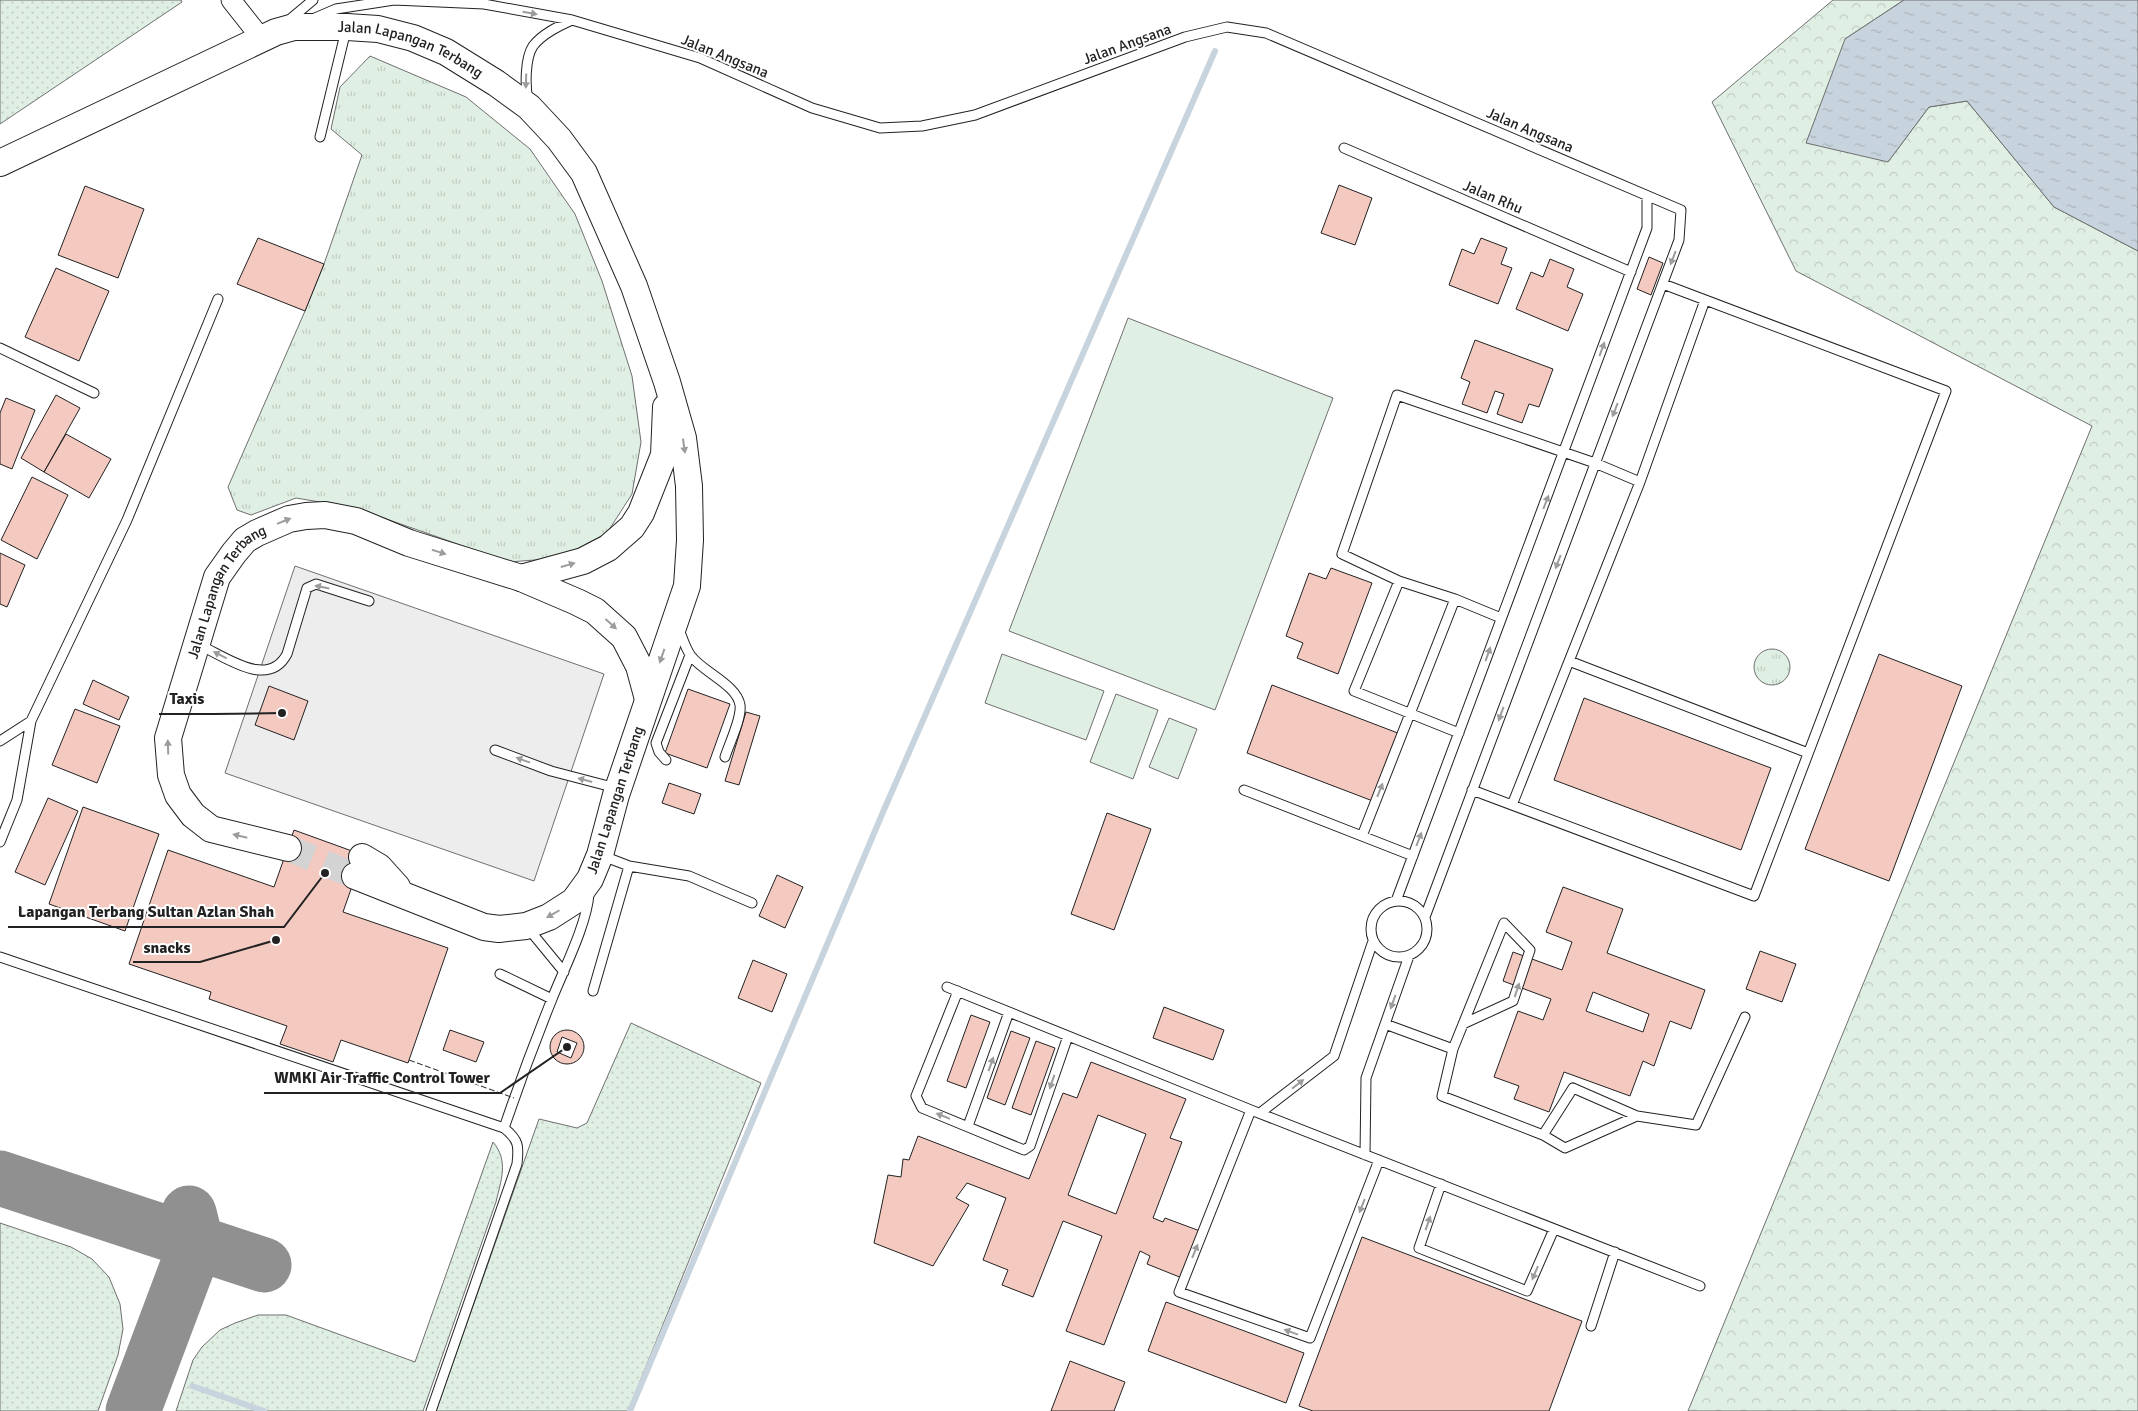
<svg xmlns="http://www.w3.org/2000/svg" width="2138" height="1411" viewBox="0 0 2138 1411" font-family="Signika,sans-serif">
<defs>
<pattern id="grass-dots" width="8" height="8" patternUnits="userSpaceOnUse" patternTransform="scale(1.25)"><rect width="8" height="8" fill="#e0efe3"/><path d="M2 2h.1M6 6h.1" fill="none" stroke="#c0cdc2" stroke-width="1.8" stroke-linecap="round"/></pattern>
<pattern id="forest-crowns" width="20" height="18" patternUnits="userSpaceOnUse" patternTransform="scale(1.25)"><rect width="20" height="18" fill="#e0efe3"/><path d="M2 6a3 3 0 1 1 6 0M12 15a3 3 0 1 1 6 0" fill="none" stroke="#c0cdc2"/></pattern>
<pattern id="park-tufts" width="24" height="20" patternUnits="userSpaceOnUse" patternTransform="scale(1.25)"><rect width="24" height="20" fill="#e0efe3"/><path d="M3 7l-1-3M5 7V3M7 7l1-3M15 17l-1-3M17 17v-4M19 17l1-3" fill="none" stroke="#c0cdc2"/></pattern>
<pattern id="water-ripples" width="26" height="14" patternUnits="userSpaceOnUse" patternTransform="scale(1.25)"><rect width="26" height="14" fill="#c7d3dd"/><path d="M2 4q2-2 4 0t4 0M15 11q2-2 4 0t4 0" fill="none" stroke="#abb5bd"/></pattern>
</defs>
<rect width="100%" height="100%" fill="#fff"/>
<path fill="url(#grass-dots)" stroke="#6f6f6f" d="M0,0h181l1,2 -182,122z
M631,1023l130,60 -133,328h-192l103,-292 38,9 10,-5z
M493,1142c16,19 8,38 3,60l-73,209h-247l17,-51 9,-13 18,-17 15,-7 23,-8h28l129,47z
M0,1223l71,24 21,12 17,18 11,27 3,25 -5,26 -20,56h-98z"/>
<path fill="url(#forest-crowns)" stroke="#6f6f6f" d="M1833,0h71l-59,39 43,123 41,-55 38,-6 87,106 84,44v1160h-450l404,-985 -296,-155 -84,-169z"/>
<path fill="url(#park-tufts)" stroke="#6f6f6f" d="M370,56l96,41 64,52 45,65 27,67 30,95 9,66 -9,52 -25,39 -47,25 -51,4 -154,-54 -59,-10 -45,17 -14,-5 -9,-23 77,-176 19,-47 38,-109 -31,-26 9,-42z
M1754 667a18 18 0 1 1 36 0a18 18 0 1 1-36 0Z"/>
<path fill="#e0efe3" stroke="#6f6f6f" d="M1128,318l205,80 -118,312 -206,-79z
M1002,654l102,37 -18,49 -101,-37z
M1116,694l42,16 -25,69 -43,-17z
M1169,718l28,11 -19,50 -29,-12z"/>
<path fill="#ededed" stroke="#6f6f6f" d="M295,566l309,108 -70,207 -309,-108z"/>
<path fill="url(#water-ripples)" stroke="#6f6f6f" d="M1904,0h234v251l-84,-44 -87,-106 -38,6 -41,55 -82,-19 39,-104z"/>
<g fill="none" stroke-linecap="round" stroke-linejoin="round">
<path stroke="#c7d3dd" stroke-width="6" d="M192,1386l72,25
M630,1411l253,-599 332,-761"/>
<path stroke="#909090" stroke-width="55" d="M0,1178l264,87
M133,1411l59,-157 2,-21 -5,-20"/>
</g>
<path fill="#f3c9c0" stroke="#222" fill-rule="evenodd" d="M1339,185l33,13 -17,47 -34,-12z
M85,186l59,23 -26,69 -60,-23z
M258,238l66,26 -19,47 -68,-27z
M1481,238l26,10 -6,16 11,4 -14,36 -49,-19 13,-36 12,5z
M1649,257l14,6 -12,32 -14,-6z
M1550,259l24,10 -7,18 16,7 -15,37 -52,-22 15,-37 12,5z
M56,268l53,23 -30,70 -54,-24z
M1475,340l78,29 -14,38 -10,-3 -7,19 -25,-9 7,-20 -9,-3 -8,22 -25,-9 8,-22 -9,-4z
M56,395l24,13 -36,64 -23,-14z
M6,398l29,12 -23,59 -12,-5v-51z
M66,434l45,25 -22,39 -45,-26z
M32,477l36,18 -31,64 -36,-19z
M0,553l25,12 -18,42 -7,-3z
M1331,568l41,15 -34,91 -41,-16 6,-15 -17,-7 23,-63 17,6z
M1879,654l83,32 -73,195 -84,-32z
M93,680l36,17 -10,23 -36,-16z
M1272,685l131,50 -25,68 -131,-50z
M269,686l39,15 -14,39 -39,-15z
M688,689l42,15 -23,64 -42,-15z
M1584,698l187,70 -30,82 -187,-70z
M75,709l45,17 -23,57 -45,-18z
M746,712l14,4 -21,69 -14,-4z
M669,783l32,11 -7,20 -32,-11z
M48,798l30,13 -33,74 -30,-13z
M83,807l76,27 -34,97 -76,-27z
M1107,813l44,16 -37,101 -43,-16z
M294,830l69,25 -20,57 105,36 -40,115 -67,-23 -8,22 -53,-18 7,-18 -78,-27 2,-7 -82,-28 39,-114 106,37z
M777,875l26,12 -18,41 -26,-12z
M1563,887l60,22 -16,44 98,37 -14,39 -21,-8 -16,45 -11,-5 -13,35 -66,-24 -15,40 -35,-13 5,-13 -25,-9 24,-66 25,9 8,-21 -48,-18 10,-29 49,18 10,-28 -26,-10zM1593,992l56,22 -6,18 -57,-21z
M1760,951l36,13 -14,38 -36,-13z
M753,960l34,14 -15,38 -34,-14z
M1164,1007l60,23 -11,30 -60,-22z
M971,1015l19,7 -24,66 -19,-7z
M450,1030l34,12 -8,20 -33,-12z
M550 1047a17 17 0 1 1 34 0a17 17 0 1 1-34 0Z
M1011,1031l19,7 -25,67 -18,-7z
M562,1037l15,6 -6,15 -14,-6z
M1036,1041l19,7 -24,67 -19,-7z
M1091,1062l95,37 -16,39 12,4 -29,76 10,4 2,-4 35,13 -18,47 -35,-14 3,-8 -10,-5 -36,94 -38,-14 36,-95 -39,-15 -30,76 -31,-12 6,-15 -25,-10 23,-62 -39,-15 -11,15 13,7 -36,61 -59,-23 14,-68 13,2 2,-18 6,1 9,-24 111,43 34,-86 14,5zM1098,1115l48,19 -30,80 -48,-19z
M1362,1237l220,84 -33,90h-236l-14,-5z
M1166,1302l138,51 -18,50 -138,-52z
M1070,1361l55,21 -11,29h-63z"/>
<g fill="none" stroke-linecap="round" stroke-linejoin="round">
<path stroke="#d3d3d3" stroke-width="26" stroke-dasharray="26 13" stroke-linecap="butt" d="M288,848l67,28"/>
<g stroke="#222" stroke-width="11">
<path id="lane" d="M315,18l21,-9 58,-9 90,4 88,16 128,38 112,50 68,20 42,-2 53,-11 210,-78 42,-10 39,6 415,177 -2,30 -254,677
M288,21l25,-21
M528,100c-3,-14 -3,-42 5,-54 9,-12 26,-20 39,-26
M320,137l26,-107
M1344,148l287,124
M0,348l94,45
M1399,581l-45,110 105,42
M1501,618l-46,-19 -56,-18 -57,-27 55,-159 198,68 45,19
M678,627c4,9 7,21 13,29 12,16 46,29 49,49 2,13 -11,39 -15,52
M199,645c26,11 69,45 88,9l20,-66 9,-4 53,17
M1569,661l239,92
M0,741l31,-20
M495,750l56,21 65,17
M666,760l-7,-8 -3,-9 34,-88
M1244,790l169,66
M1472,790l282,106 192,-505 -283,-107
M1512,805l128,-323 65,-182
M1362,836l93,-237
M0,842l17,-42 14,-79 96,-201 91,-221
M603,856l26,10 60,10 63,27
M1396,901l251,-673v-32
M1371 929a28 28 0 1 1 56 0a28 28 0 1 1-56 0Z
M527,927l37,45
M0,957l504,171c15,12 15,18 13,36l-86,247
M500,974l52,25
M947,987l304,123 449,176
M593,991l36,-125
M958,991l-42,105 6,12 102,42 6,-4 38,-110
M1385,1024l68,25 -11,47 101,39
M1453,1049l51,-126 26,27 -17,51 -50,23
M1573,1088l64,28 -72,32 -22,-13z
M1251,1110l-72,182 131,46 69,-178
M1260,1113l74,-57 39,-115
M1637,1116l59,9 49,-108
M968,1126l41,-114
M504,1128c15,-44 31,-87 48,-129 11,-28 35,-75 37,-105
M1365,1155l1,-77 43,-122
M1441,1184l-22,64 108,43 27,-62
M1591,1326l24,-74"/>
</g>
<g stroke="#222" stroke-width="21">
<path id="street" d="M231,0l30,38"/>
</g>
<g stroke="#222" stroke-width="28">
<g id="secondary">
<path id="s1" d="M0,163l276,-131 18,-5h53l31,2 35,9 33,14 50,31 33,24 30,32 25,34 50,113 33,96 16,56 6,48 1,54 -3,46 -71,209 -16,60 -10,24 -16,22 -25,16 -23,9 -27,3 -15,-2 -129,-51"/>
<path d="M521,578l62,-17 25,-13 24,-21 9,-14 23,-58 2,-48"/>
<path id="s2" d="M288,848l-77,-19 -18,-14 -15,-20 -7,-20 -3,-37 49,-161 17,-24 11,-13 12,-7 32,-14 17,-3 19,-1 31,6 53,22 112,35 56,24 18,9 29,26 15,29 9,33"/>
<path d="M362,857l17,10 18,20"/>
</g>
</g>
<use href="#lane" stroke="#fff" stroke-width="9"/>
<use href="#street" stroke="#fff" stroke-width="19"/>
<use href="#secondary" stroke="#fff" stroke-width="26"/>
<path stroke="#222" stroke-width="1" stroke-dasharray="6 2.5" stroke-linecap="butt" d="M409,1060l105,38"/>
</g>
<defs><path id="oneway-solid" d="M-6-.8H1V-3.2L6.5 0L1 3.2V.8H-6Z" transform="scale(1.25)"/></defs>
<g fill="#9c9c9c">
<use href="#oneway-solid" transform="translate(530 13) rotate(10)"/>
<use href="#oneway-solid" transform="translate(526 81) rotate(92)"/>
<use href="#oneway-solid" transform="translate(1673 258) rotate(111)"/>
<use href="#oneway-solid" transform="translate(1602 349) rotate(-70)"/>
<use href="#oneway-solid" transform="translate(1615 410) rotate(111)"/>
<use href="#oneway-solid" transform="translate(684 446) rotate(82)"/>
<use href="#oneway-solid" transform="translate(1546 502) rotate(-69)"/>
<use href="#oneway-solid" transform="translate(284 521) rotate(-22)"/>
<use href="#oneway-solid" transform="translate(439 552) rotate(18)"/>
<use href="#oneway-solid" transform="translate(1558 562) rotate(111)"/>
<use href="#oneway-solid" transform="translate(568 565) rotate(-16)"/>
<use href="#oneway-solid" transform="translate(322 587) rotate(-169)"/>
<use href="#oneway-solid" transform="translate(611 624) rotate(42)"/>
<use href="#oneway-solid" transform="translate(1488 654) rotate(-70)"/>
<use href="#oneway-solid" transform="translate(220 655) rotate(-153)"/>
<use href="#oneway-solid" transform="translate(662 656) rotate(109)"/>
<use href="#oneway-solid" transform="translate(1501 714) rotate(110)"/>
<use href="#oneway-solid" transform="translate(168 747) rotate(-92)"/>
<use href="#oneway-solid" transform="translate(523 760) rotate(-160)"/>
<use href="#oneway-solid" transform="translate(585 780) rotate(-165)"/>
<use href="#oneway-solid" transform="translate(1380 790) rotate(-68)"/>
<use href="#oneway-solid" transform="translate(240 836) rotate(-166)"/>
<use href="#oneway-solid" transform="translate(1419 839) rotate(-69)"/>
<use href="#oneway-solid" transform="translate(553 914) rotate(150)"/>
<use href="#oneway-solid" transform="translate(1517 990) rotate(-72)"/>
<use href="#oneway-solid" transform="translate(1393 1002) rotate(110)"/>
<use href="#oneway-solid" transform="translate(991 1064) rotate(-70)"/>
<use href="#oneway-solid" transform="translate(1052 1082) rotate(109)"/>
<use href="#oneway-solid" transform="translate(1298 1084) rotate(-38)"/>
<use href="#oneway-solid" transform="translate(943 1116) rotate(-158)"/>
<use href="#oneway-solid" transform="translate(1362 1206) rotate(111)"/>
<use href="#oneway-solid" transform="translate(1428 1223) rotate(-71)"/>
<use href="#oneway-solid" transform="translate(1195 1251) rotate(-68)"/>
<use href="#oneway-solid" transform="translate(1535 1273) rotate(113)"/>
<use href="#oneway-solid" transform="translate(1291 1332) rotate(-160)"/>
</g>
<g text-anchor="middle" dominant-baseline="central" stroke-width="4" stroke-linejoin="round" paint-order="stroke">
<g font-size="15" fill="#222" stroke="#fff">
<text transform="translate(1127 44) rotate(-20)">Jalan Angsana</text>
<text stroke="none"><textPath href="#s1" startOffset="445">Jalan Lapangan Terbang</textPath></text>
<text transform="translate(725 56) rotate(22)">Jalan Angsana</text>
<text transform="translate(1530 130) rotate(23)">Jalan Angsana</text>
<text transform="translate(1493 197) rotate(23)">Jalan Rhu</text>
<text stroke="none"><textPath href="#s2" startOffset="346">Jalan Lapangan Terbang</textPath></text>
<text transform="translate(615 800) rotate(-72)">Jalan Lapangan Terbang</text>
</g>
</g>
<path fill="none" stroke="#222" stroke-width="2" d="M282 713L214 714H159M325 873L284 927H8M276 940L200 962H133M567 1047L500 1093H264"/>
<g fill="#222" stroke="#fff" stroke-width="2">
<circle cx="282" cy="713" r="5"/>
<circle cx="325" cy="873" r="5"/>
<circle cx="276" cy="940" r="5"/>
<circle cx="567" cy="1047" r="5"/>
</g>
<g font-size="16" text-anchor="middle" font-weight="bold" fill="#222" stroke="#fff" stroke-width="4" stroke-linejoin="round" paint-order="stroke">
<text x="187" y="704">Taxis</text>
<text x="146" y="917">Lapangan Terbang Sultan Azlan Shah</text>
<text x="167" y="953">snacks</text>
<text x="382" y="1083">WMKI Air Traffic Control Tower</text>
</g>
</svg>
